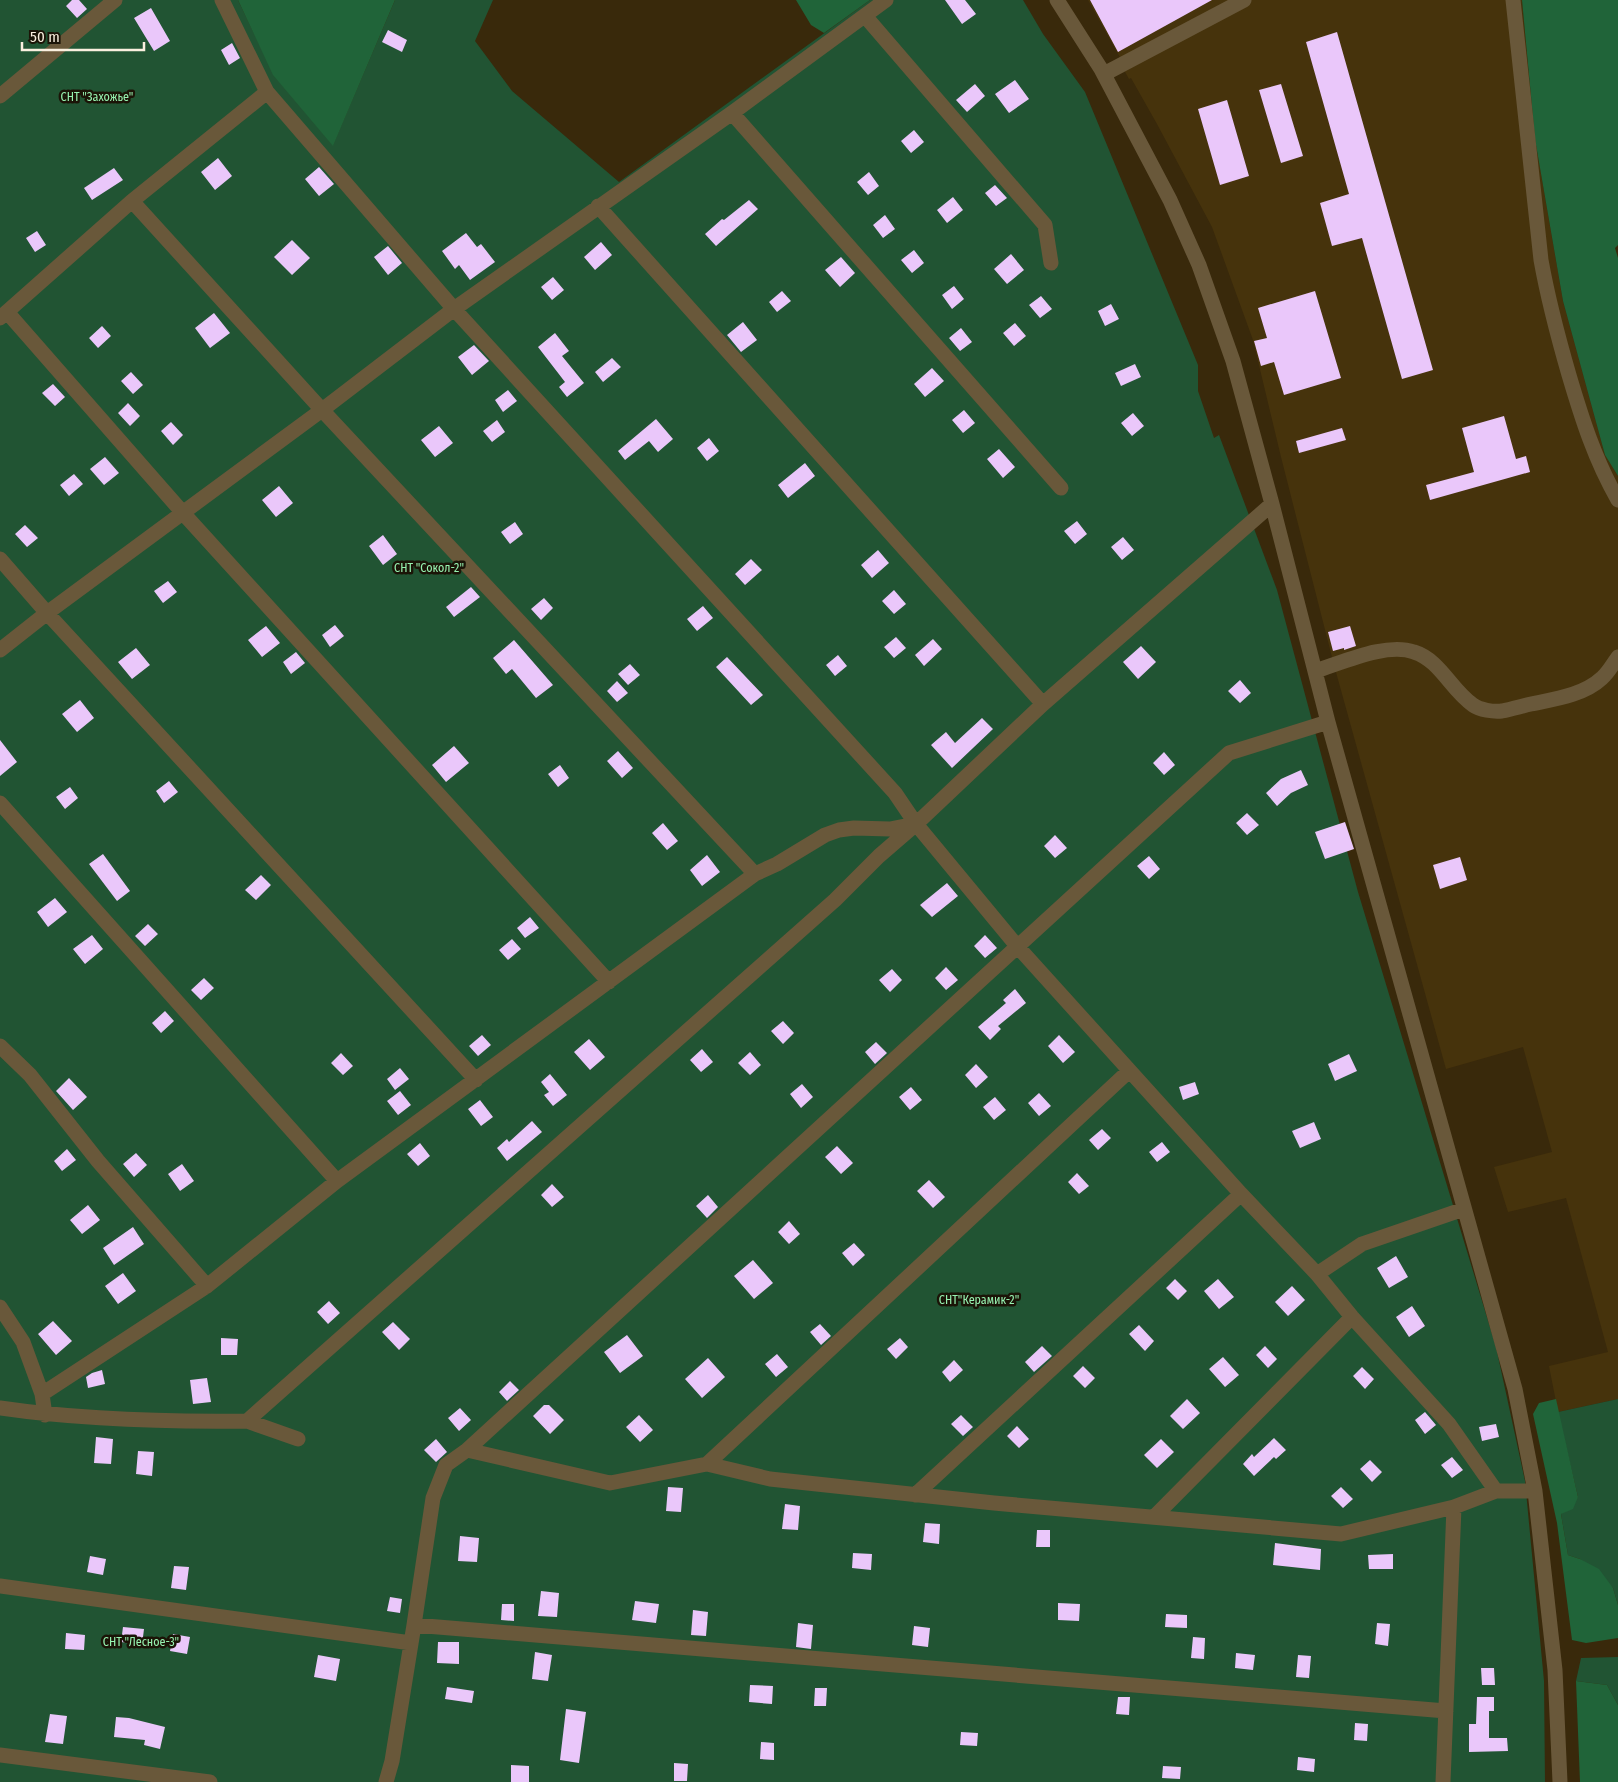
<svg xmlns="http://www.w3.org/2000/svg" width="1618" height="1782" viewBox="0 0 1618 1782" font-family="'Fira Sans Condensed',sans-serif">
<rect width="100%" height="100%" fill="#39290b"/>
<path fill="#46330c" d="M1088,0h434l13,139 28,162 42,154 13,21v923l-60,13 -9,-46 59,-14 -42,-154 -58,14 -14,-45 58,-15 -29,-105 -77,22 -112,-404 -53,-208 -28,-117 -41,-113 -55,-103 -26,-46 -2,1 -5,-9 2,-2z"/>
<path fill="#215433" d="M0,0h238l36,75 59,70 62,-145h98l-18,41 37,50 107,91 251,-182h153l20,34 42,58 113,273v26l16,47 5,-3 58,155 81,302 138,455 29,134 19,200 1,101h-1545z
M1618,1399v206l-5,-17 -33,-29 -12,-4 -7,-41 17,-17 -20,-85z
M1618,1657v48l-11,-20 -31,-4 5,-23z"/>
<path fill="#206439" d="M238,0h157l-62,146 -60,-71z
M796,0h74l-46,33 -13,-8z
M1522,0h96v245l-3,3 3,10v218l-13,-21 -42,-154 -28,-162z
M1556,1399l22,98 -5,12 -12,5 7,41 12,4 19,10 14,19 5,17v33l-32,5 -14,-3 -15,-117 -24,-109 6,-11z
M1576,1681l31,4 11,20v77h-38z"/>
<path fill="#eac7fa" d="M72,0h7l8,9 -10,9 -11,-12z
M945,0h20l11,14 -14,10z
M1090,0h122l-94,52z
M151,8l19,33 -16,10 -20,-33z
M388,30l19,10 -5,12 -20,-10z
M1337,32l96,338 -31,9 -40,-141 -30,8 -12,-43 29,-9 -43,-152z
M232,43l8,15 -11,7 -8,-15z
M1015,80l14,19 -20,14 -14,-19z
M975,84l10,12 -18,16 -11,-12z
M1281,84l22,72 -22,7 -22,-73z
M1227,100l22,76 -29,9 -22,-76z
M914,130l10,12 -13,11 -10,-12z
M218,158l14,18 -17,14 -14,-18z
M319,167l15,17 -15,12 -14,-17z
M114,168l9,12 -31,20 -8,-12z
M869,172l10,14 -11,9 -11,-13z
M995,185l12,13 -11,8 -11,-13z
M953,197l10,13 -16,13 -10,-13z
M749,200l9,9 -42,37 -11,-12 17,-15 2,1z
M885,215l10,14 -12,9 -10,-13z
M37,231l9,14 -11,7 -9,-14z
M466,233l11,14 4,-3 14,18 -25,18 -11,-15 -4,4 -13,-18z
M292,240l18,18 -18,17 -18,-18z
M601,242l11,13 -17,15 -11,-13z
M388,246l14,17 -14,12 -14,-18z
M914,250l10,13 -12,10 -11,-13z
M1011,254l13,16 -17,14 -13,-15z
M841,257l14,16 -15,14 -15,-17z
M553,277l11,13 -12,10 -11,-13z
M954,286l10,13 -12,10 -10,-14z
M782,291l9,10 -14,11 -8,-10z
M1315,291l26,87 -57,17 -10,-33 -13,4 -7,-25 13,-3 -9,-30z
M1041,296l11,13 -12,9 -11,-13z
M1111,304l8,15 -14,7 -7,-15z
M214,313l16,20 -20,15 -15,-20z
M743,322l14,18 -16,12 -14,-17z
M1015,323l11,13 -12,10 -11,-13z
M102,326l9,10 -13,12 -9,-10z
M961,328l11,14 -12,9 -11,-13z
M555,333l14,18 -7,5 22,27 -17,14 -8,-10 6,-5 -27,-35z
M474,345l15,16 -17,14 -14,-18z
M612,358l9,9 -18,15 -8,-10z
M1135,364l6,13 -20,9 -6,-13z
M932,368l12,13 -19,16 -11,-13z
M131,372l12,13 -10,9 -12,-13z
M53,384l12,13 -10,9 -13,-13z
M508,390l9,11 -14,11 -8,-12z
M128,403l12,13 -10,10 -12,-13z
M964,410l11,13 -12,10 -11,-13z
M1133,413l11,13 -12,10 -11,-13z
M1504,416l12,43 10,-3 4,16 -100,28 -4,-15 48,-13 -12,-44z
M656,419l17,20 -15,13 -9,-11 -24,19 -7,-9z
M497,420l8,12 -13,10 -9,-11z
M171,422l12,13 -10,10 -12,-14z
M439,426l14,17 -18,14 -14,-17z
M1342,428l4,12 -47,13 -3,-12z
M709,438l10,13 -12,10 -10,-13z
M999,449l16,18 -12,11 -16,-19z
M105,457l14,16 -15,12 -14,-16z
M805,463l10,13 -27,22 -10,-13z
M74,474l9,10 -14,12 -9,-11z
M279,486l14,17 -17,14 -14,-17z
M1077,521l10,13 -12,10 -11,-13z
M515,522l8,12 -13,10 -9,-12z
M25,525l13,13 -11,9 -12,-13z
M383,535l14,19 -14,11 -14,-19z
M1123,537l11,13 -12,10 -11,-13z
M878,550l11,13 -17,15 -11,-13z
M751,559l11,11 -17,15 -10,-11z
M168,581l9,11 -14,11 -9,-12z
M471,587l9,10 -26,20 -8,-10z
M894,590l12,14 -12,10 -12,-13z
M544,598l9,10 -12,12 -10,-11z
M703,606l10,12 -16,13 -10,-12z
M335,625l9,11 -14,11 -8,-12z
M266,626l14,17 -18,14 -14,-17z
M1350,626l6,20 -12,4v-2l-11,3 -5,-19z
M896,637l10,11 -12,10 -10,-11z
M933,639l9,10 -18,17 -9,-11z
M514,640l39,45 -17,13 -24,-29 -6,5 -13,-16z
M1141,646l15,16 -18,17 -15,-17z
M136,648l14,17 -18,14 -14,-17z
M296,652l9,11 -14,11 -8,-12z
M838,655l9,11 -12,10 -9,-11z
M727,657l36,38 -12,10 -35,-38z
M630,664l10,11 -12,10 -10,-11z
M1240,680l11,13 -11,10 -12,-12z
M617,681l11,12 -11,9 -10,-11z
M80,700l14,18 -17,14 -15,-18z
M982,718l11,11 -41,39 -21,-23 15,-13 9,11z
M0,740l17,22 -17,14z
M454,746l15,17 -23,19 -14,-17z
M618,751l15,17 -11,10 -15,-17z
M1164,752l11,13 -11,10 -11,-12z
M560,765l9,13 -11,9 -10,-13z
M1301,770l7,15 -17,8 -14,13 -11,-13 15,-14z
M169,781l9,11 -14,11 -8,-12z
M70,787l8,11 -13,11 -9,-12z
M1247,813l12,12 -12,10 -11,-12z
M1345,822l9,27 -29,10 -10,-27z
M663,823l15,18 -11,9 -15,-17z
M1055,835l12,13 -12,10 -11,-12z
M103,854l27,37 -13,10 -28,-37z
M707,855l13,17 -18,14 -12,-16z
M1149,856l11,13 -11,10 -12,-13z
M1460,857l7,23 -27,9 -7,-24z
M261,875l10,10 -15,15 -11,-10z
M947,883l11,13 -26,21 -12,-12z
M55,898l12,14 -19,15 -11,-15z
M530,917l9,11 -14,10 -8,-10z
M148,924l10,10 -13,12 -10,-10z
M92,935l11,14 -18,15 -12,-15z
M985,935l12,13 -12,10 -11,-12z
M512,939l9,10 -13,11 -9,-10z
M946,967l12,13 -12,10 -11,-12z
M892,969l10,11 -12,12 -11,-12z
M204,978l10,10 -13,12 -10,-10z
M1015,989l11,14 -28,23 3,3 -11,11 -12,-13 28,-24 -3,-3z
M165,1011l9,10 -13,12 -9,-10z
M783,1021l11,12 -11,11 -12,-13z
M482,1035l9,10 -13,11 -9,-10z
M1059,1035l16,17 -12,11 -15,-17z
M589,1039l16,18 -15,13 -16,-18z
M876,1042l11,11 -12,11 -10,-12z
M702,1049l11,13 -12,10 -11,-12z
M750,1052l11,13 -11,10 -12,-12z
M341,1053l12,13 -10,9 -12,-12z
M1349,1054l8,17 -22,10 -7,-17z
M976,1064l12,13 -12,11 -11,-13z
M400,1068l9,11 -14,11 -8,-11z
M550,1074l17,21 -14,11 -9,-11 5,-3 -8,-10z
M69,1078l18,19 -14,13 -17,-19z
M1195,1082l4,12 -16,6 -4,-13z
M802,1084l11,13 -12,11 -11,-14z
M911,1087l11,13 -12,10 -11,-13z
M400,1091l11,14 -13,10 -11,-14z
M1039,1093l12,13 -12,10 -11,-13z
M995,1097l11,13 -12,10 -11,-13z
M480,1100l13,17 -12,9 -13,-17z
M532,1121l10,11 -35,29 -10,-13 10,-9 2,3z
M1314,1122l7,17 -21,9 -8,-17z
M1102,1129l9,9 -13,12 -9,-10z
M1162,1142l8,10 -13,10 -8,-10z
M420,1143l10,13 -12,10 -11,-12z
M837,1146l16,17 -12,11 -16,-17z
M67,1149l9,11 -14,11 -8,-10z
M136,1153l11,12 -13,12 -11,-13z
M182,1164l12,17 -14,10 -12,-17z
M1077,1173l12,13 -10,8 -11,-12z
M929,1180l16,17 -12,11 -16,-17z
M552,1184l12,13 -12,10 -11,-12z
M708,1195l10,12 -11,11 -11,-12z
M88,1205l12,15 -18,14 -12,-14z
M789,1221l11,13 -11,10 -11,-12z
M133,1227l11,17 -30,21 -11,-17z
M854,1243l11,12 -12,11 -11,-13z
M1396,1256l12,21 -19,11 -12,-20z
M753,1260l20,23 -19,16 -20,-23z
M123,1273l13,18 -18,13 -13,-18z
M1175,1279l12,12 -9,9 -12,-12z
M1218,1279l16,18 -15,12 -15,-18z
M1292,1286l13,14 -17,16 -13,-14z
M329,1301l11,12 -12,11 -11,-12z
M1412,1306l13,20 -16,11 -13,-20z
M53,1321l19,20 -16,14 -18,-21z
M393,1322l17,17 -11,11 -17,-18z
M820,1324l11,12 -10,9 -11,-13z
M1139,1325l15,16 -9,10 -16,-17z
M627,1335l16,21 -23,17 -16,-21z
M221,1338l17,1 -1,16h-16z
M900,1338l8,9 -12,12 -9,-10z
M1042,1346l10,10 -18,16 -9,-10z
M1265,1346l12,13 -9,9 -12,-13z
M777,1354l11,13 -12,10 -11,-13z
M1223,1357l16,18 -14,12 -16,-18z
M708,1358l17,19 -23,21 -17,-19z
M954,1360l9,10 -13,12 -8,-10z
M1083,1366l12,12 -10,10 -12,-12z
M1362,1367l12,12 -9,10 -12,-13z
M102,1370l3,14 -17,4 -2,-11 6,-4z
M207,1378l4,24 -18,2 -3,-24z
M510,1381l9,9 -12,11 -8,-9z
M1187,1399l13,14 -17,16 -13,-13z
M544,1405h5l15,15 -14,14 -17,-18z
M460,1408l11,12 -12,11 -11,-13z
M1425,1412l11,13 -11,9 -10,-14z
M639,1415l14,15 -13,12 -14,-15z
M961,1415l12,12 -10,9 -12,-12z
M1496,1424l3,13 -17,4 -3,-14z
M1017,1426l12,13 -10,9 -12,-12z
M96,1437l17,2 -2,25 -17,-1z
M1274,1438l12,12 -10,9 -2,-2 -20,19 -11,-12 9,-10 2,3z
M436,1439l11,13 -11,10 -12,-12z
M1161,1439l13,13 -17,16 -13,-13z
M138,1451l16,1 -2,24 -16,-2z
M1452,1457l11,13 -11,8 -11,-13z
M1370,1460l12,12 -10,10 -12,-13z
M668,1487l15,1 -2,24 -15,-1z
M1341,1487l12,12 -10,9 -12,-12z
M785,1504l15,2 -2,24 -16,-1z
M925,1523l15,1 -1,20 -16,-2z
M1037,1530h13v17h-14z
M460,1536l19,2 -2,24 -19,-1z
M1275,1543l46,6 -1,21 -47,-5z
M853,1553l19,1 -1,16 -19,-2z
M1393,1554v15h-24l-1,-14z
M90,1556l16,3 -3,16 -16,-3z
M174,1566l15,1 -3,23 -15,-2z
M541,1591l18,2 -2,24 -19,-1z
M390,1597l12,2 -2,14 -13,-2z
M635,1601l24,3 -3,19 -24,-3z
M1058,1603l22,1 -1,17 -21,-1z
M502,1604h12v17l-13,-1z
M693,1610l15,2 -2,24 -15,-1z
M1166,1614l21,1v13l-22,-1z
M798,1623l15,2 -2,24 -15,-2z
M1377,1623l13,1 -2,22 -13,-2z
M914,1626l16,2 -2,19 -16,-2z
M123,1627l21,2 -2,16 -21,-3z
M66,1633l19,2 -1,15 -19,-1z
M173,1634l17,3 -3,17 -17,-3z
M1193,1637l12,1 -1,21 -13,-1z
M438,1642h21v22l-22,-1z
M535,1652l17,3 -4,26 -16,-2z
M1236,1653l19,2 -2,15 -18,-2z
M318,1655l22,4 -4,22 -22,-4z
M1298,1655l13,1 -2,22 -13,-1z
M1481,1668h13l1,17h-13z
M750,1685l23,1 -1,18 -23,-2z
M447,1687l27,4 -2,12 -27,-4z
M815,1688h12l-1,18h-12z
M1118,1697h12l-1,18 -13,-1z
M1477,1697h17v14h-5v27h18l1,13 -39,1v-28h7z
M566,1709l20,3 -7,51 -19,-3z
M50,1714l17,2 -4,28 -18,-2z
M116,1717l13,1 36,9 -5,22 -16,-4 1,-5 -31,-3z
M1355,1723l13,1 -1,17 -13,-1z
M961,1732l17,1 -1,13 -17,-1z
M761,1742l13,1v17l-14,-1z
M1298,1757l17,2 -1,13 -17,-2z
M674,1763l14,1 -1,17h-13z
M511,1765l18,1v16h-18z
M1163,1766l18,1 -1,12 -18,-1z"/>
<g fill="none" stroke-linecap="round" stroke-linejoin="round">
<path stroke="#69583a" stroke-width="15" d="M222,0l45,92 187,217 441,484 21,31 101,122 224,248 76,80 35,43 97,107 47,67
M1057,0l44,69 69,131 29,65 34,96 39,143 56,218 187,667 20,102 20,179 5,112
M1513,0l28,260c7,39 17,77 28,115 13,44 26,85 49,125
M865,16l180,209 6,38
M1104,74l140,-74
M0,96l115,-96
M732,113l329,375
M132,201l190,209 433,464
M598,206l445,498
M7,312l176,201 426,469
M0,318l132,-117 135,-109
M0,559l47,54 429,467
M0,650l47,-37 275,-203 132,-101 278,-196 154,-113
M1315,671c27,-8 71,-29 99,-19 26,8 37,38 59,53 7,5 20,7 29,6 10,-2 20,-5 29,-7 24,-5 53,-9 71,-26 6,-5 11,-14 16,-21
M0,803l337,378
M0,1046l30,29 68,86 109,125
M1317,1274l45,-30 102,-35
M0,1307l23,35 19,52
M0,1408c82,12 164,14 247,13l588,-521 44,-44 37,-32 127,-120 229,-200
M45,1415l-3,-21 165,-108 130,-105 418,-307 22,-10 48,-29 14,-5 15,-2 36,1 25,-5
M247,1421l51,18
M467,1450l143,33 97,-19 422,-393
M707,1464l63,15 224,24 347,31 113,-27 42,-16h39
M915,1495l326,-301
M1154,1517l198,-200
M0,1586l411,57
M414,1625l1032,86
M0,1755l210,27
M386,1782l6,-21 22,-136 19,-127 13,-33 21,-15 762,-697 99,-31
M1443,1782l11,-275"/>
</g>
<g text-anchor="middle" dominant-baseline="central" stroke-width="5" stroke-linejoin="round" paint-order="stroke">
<g font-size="12" fill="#97f3b1" stroke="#1b1407">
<text x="97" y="97">СНТ "Захожье"</text>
<text x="429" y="568">СНТ "Сокол-2"</text>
<text x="979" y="1300">СНТ"Керамик-2"</text>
<text x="141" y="1642">СНТ "Лесное-3"</text>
</g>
</g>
<path d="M22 42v8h122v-8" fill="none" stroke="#faf0df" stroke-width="2.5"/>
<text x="30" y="42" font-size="15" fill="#faf0df" stroke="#1b1407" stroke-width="4" paint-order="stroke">50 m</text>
</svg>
